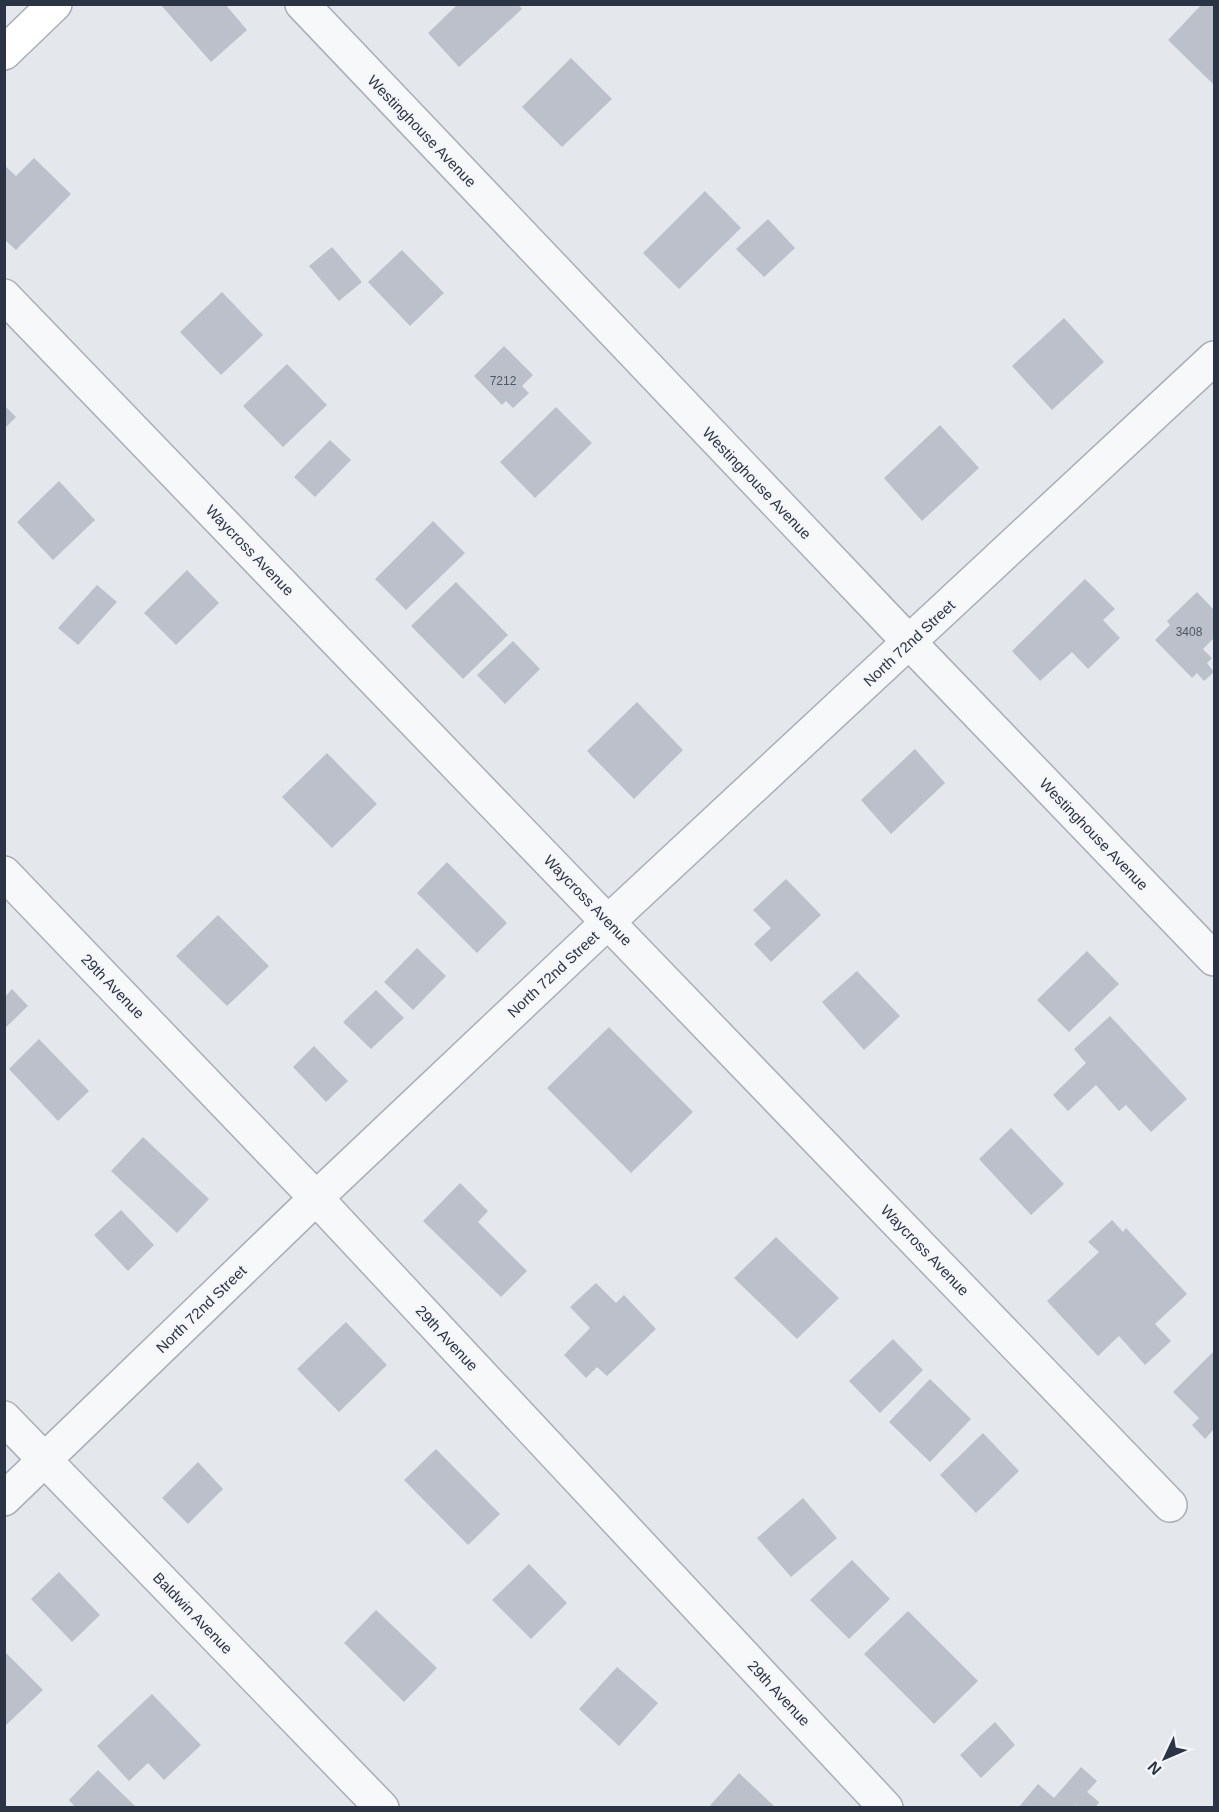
<svg xmlns="http://www.w3.org/2000/svg" width="1219" height="1812" viewBox="0 0 1219 1812" font-family="Arial,sans-serif">
<rect width="100%" height="100%" fill="#e4e7ec"/>
<path fill="#bbc0ca" d="M160,4h65l22,26 -36,32z
M458,4h60l4,5 -63,58 -31,-34z
M1202,4h12v81l-46,-45z
M571,58l41,41 -50,48 -40,-40z
M34,158l37,36 -55,56 -12,-11v-74l12,11z
M705,191l36,37 -62,61 -36,-36z
M768,219l27,29 -31,29 -28,-28z
M332,247l30,35 -23,19 -30,-35z
M402,250l42,43 -34,33 -42,-44z
M222,292l41,43 -42,40 -41,-43z
M1064,318l40,44 -52,48 -40,-44z
M504,346l29,29 -11,11 7,7 -16,15 -7,-7 -4,4 -28,-29z
M287,364l40,41 -44,42 -40,-41z
M4,405l12,12 -12,12z
M556,407l36,36 -57,55 -35,-36z
M940,425l39,43 -57,53 -38,-43z
M330,440l21,20 -36,37 -21,-20z
M59,481l36,39 -42,40 -36,-38z
M433,521l32,32 -59,57 -31,-31z
M187,570l32,33 -43,42 -32,-32z
M1085,579l30,30 -12,11 17,18 -32,31 -16,-17 -32,29 -28,-30z
M456,582l52,53 -45,44 -52,-53z
M97,585l20,17 -39,43 -20,-17z
M1197,592l17,18v31l-1,-2 -10,10 9,9 -5,5 7,9 -10,9 -7,-8 -5,5 -37,-38 15,-15 -3,-4z
M513,641l27,28 -35,35 -28,-29z
M637,702l46,48 -49,49 -47,-48z
M915,749l30,34 -54,51 -30,-34z
M327,753l50,51 -45,44 -50,-51z
M447,862l60,61 -30,30 -60,-60z
M786,879l35,36 -50,47 -17,-18 17,-16 -18,-18z
M218,915l51,51 -42,40 -51,-50z
M417,948l29,28 -33,34 -29,-28z
M1087,951l32,33 -50,48 -32,-32z
M857,971l43,45 -36,34 -42,-48z
M12,989l16,17 -24,23v-31z
M376,990l28,28 -33,31 -28,-27z
M1110,1016l77,83 -36,33 -25,-27 -7,6 -23,-26 -28,26 -15,-16 33,-32 -12,-14z
M609,1027l84,85 -62,61 -84,-85z
M39,1039l50,52 -31,30 -49,-52z
M314,1046l34,35 -22,21 -33,-35z
M1011,1128l53,56 -33,31 -52,-56z
M143,1137l66,62 -32,34 -66,-62z
M460,1183l28,28 -10,11 49,49 -26,26 -78,-76z
M121,1210l33,35 -26,26 -34,-36z
M1112,1220l11,12 3,-4 61,66 -32,30 16,17 -26,24 -26,-29 -21,20 -51,-55 52,-49 -11,-10z
M776,1237l63,61 -42,41 -63,-61z
M596,1283l20,20 8,-8 32,34 -49,47 -10,-9 -11,11 -22,-23 26,-27 -20,-21z
M346,1322l41,43 -48,47 -42,-43z
M893,1339l30,31 -43,43 -31,-32z
M1214,1351v78l-9,10 -13,-14 7,-7 -26,-26z
M930,1379l41,40 -41,43 -41,-40z
M983,1433l36,38 -43,42 -36,-38z
M436,1449l64,65 -32,31 -64,-65z
M198,1462l25,27 -35,35 -26,-26z
M803,1498l34,40 -46,39 -34,-39z
M852,1560l38,39 -41,40 -39,-39z
M529,1564l38,39 -36,36 -39,-39z
M59,1572l41,43 -28,27 -41,-43z
M376,1610l61,58 -33,34 -60,-59z
M908,1611l70,70 -44,43 -70,-70z
M4,1651l39,39 -39,37z
M617,1667l41,36 -39,43 -40,-37z
M152,1694l49,51 -37,35 -16,-17 -19,18 -32,-35z
M995,1722l20,23 -34,33 -21,-23z
M1081,1767l16,14 -10,11 12,10 -4,6h-16l-3,-3 -2,3h-56l20,-24 16,14z
M98,1770l39,38h-61l-7,-8z
M739,1773l35,33 -2,2h-64z"/>
<g fill="none" stroke-linecap="round" stroke-linejoin="round">
<g stroke="#a9aeb7" stroke-width="36">
<path id="street" d="M302,4l608,639 304,316
M4,296l1166,1209
M4,873l312,325 570,610
M4,1418l378,390
M4,1499l312,-301 293,-277 605,-563"/>
</g>
<g stroke="#a9aeb7" stroke-width="36">
<path id="secondary" d="M4,53l51,-49"/>
</g>
<use href="#street" stroke="#f7f8fa" stroke-width="33"/>
<use href="#secondary" stroke="#fff" stroke-width="33"/>
</g>
<g text-anchor="middle" dominant-baseline="central" stroke-width="4.5" stroke-linejoin="round" paint-order="stroke">
<g font-size="12" fill="#4f5766">
<text x="503" y="381">7212</text>
<text x="1189" y="632">3408</text>
</g>
<g font-size="15" fill="#2b3445" stroke="#f4f6f9">
<text transform="translate(422 131) rotate(46)">Westinghouse Avenue</text>
<text transform="translate(757 483) rotate(46)">Westinghouse Avenue</text>
<text transform="translate(250 550) rotate(46)">Waycross Avenue</text>
<text transform="translate(909 643) rotate(-43)">North 72nd Street</text>
<text transform="translate(1094 834) rotate(46)">Westinghouse Avenue</text>
<text transform="translate(588 900) rotate(46)">Waycross Avenue</text>
<text transform="translate(553 974) rotate(-43)">North 72nd Street</text>
<text transform="translate(113 986) rotate(46)">29th Avenue</text>
<text transform="translate(925 1250) rotate(46)">Waycross Avenue</text>
<text transform="translate(201 1309) rotate(-44)">North 72nd Street</text>
<text transform="translate(447 1338) rotate(47)">29th Avenue</text>
<text transform="translate(193 1613) rotate(46)">Baldwin Avenue</text>
<text transform="translate(779 1693) rotate(47)">29th Avenue</text>
</g>
</g>
<rect width="1219" height="1812" fill="none" stroke="#2b3445" stroke-width="12"/>
<g transform="translate(1165 1758) rotate(226)" stroke="#f4f6f9" stroke-width="4.5" paint-order="stroke">
<path d="M0-4.5L10 22L0 15L-10 22Z" fill="#2b3445"/>
<text y="-9" font-size="16" font-weight="bold" text-anchor="middle" fill="#2b3445">N</text>
</g>
</svg>
